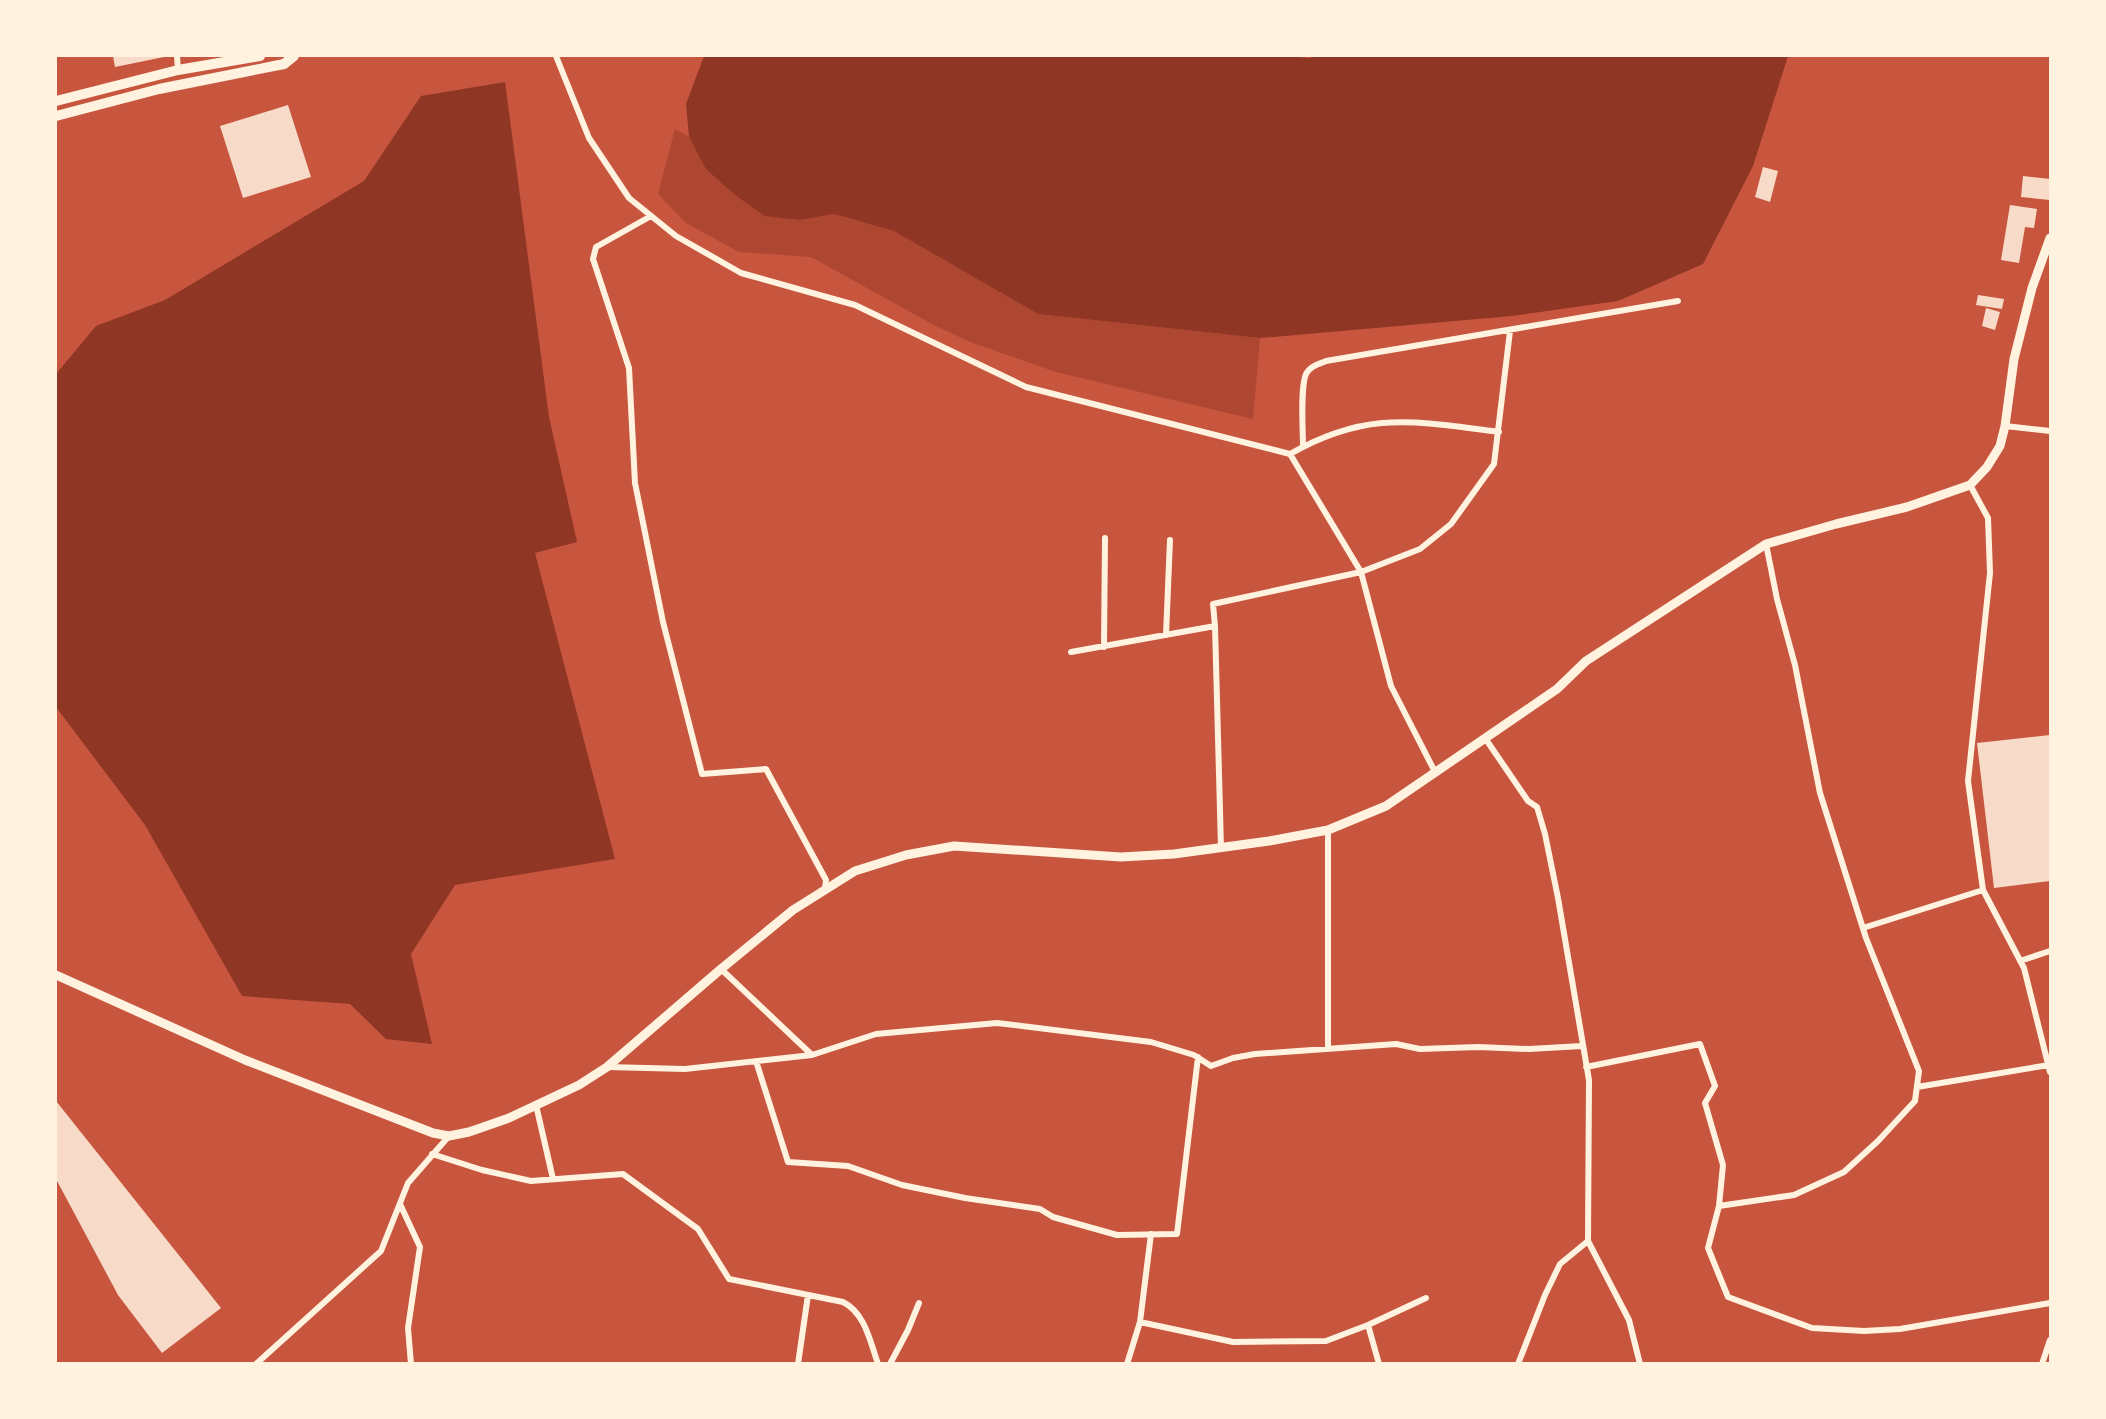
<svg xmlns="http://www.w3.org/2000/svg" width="2106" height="1419" viewBox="0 0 2106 1419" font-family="'Archivo Narrow',sans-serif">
<rect width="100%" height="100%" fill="#c8553d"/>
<path fill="#ae4732" d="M675,129l14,8 16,32 95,51 34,-6 60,17 144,83 222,24 -7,81 -197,-47 -86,-30 -38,-18 -121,-67 -72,-5 -53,-29 -28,-29z"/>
<path fill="#8f3625" d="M704,56h578l29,2v-2h477l-35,110 -50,98 -85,37 -106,15 -252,22 -222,-24 -144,-83 -60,-17 -34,6 -35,-4 -30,-21 -30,-27 -16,-31 -3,-33z
M505,82l44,335 28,125 -42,11 80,306 -160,26 -44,69 21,90 -46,-5 -36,-35 -108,-8 -97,-171 -89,-118v-333l40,-48 69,-26 199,-119 57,-85z"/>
<path fill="#f7dbc8" d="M113,56h51v1l-49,10z
M288,105l23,72 -68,21 -23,-72z
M1763,167l15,4 -8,31 -15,-5z
M2023,176l27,3v21l-29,-3z
M2010,205l27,4 -3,19 -9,-1 -6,36 -18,-3z
M1978,295l26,4 -2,10 -26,-4z
M1986,308l14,4 -5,18 -13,-4z
M2050,735v146l-56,7 -17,-145z
M56,1101l165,207 -59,45 -44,-58 -62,-116z"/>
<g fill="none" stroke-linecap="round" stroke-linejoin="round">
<path stroke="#fff3e0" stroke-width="6" d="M177,56l1,14
M556,56l33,82 40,60 47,38 65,37 114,32 171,82 264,67 71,118 30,114 44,86
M651,216l-55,31 -3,12 36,109 6,115 28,139 39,152 64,-5 60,111 -1,9
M2005,426l45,5
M1303,447c0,-18 -3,-59 3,-73 4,-8 13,-10 20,-13l352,-60
M1290,454c28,-16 59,-28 92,-31 38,-3 79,4 117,9
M1970,485l18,33 2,55 -22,208 15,109 41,78 26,104
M1215,626l-2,-22 148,-32 59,-23 31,-25 43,-60 16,-133
M1166,635l4,-95
M1104,647l1,-109
M1071,652l144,-26 6,222
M1485,738l43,63 9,6 8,27 13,64 31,182 -1,161 -28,23 -15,31 -27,69
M1328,830v219
M1863,928l120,-38
M2020,961l30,-10
M721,969l91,86 64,-21 121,-11 154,19 43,13 17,11 22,-8 22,-4 141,-10 24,5 58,-2 51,2 53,-3
M756,1061l32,101 60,4 54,19 63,13 75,11 13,8 64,18 60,-1 21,-177
M607,1067l78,2 127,-14
M1586,1067l114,-23 15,42 -10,17 18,62 -4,41 75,-11 50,-23 34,-31 37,-40 4,-30 -53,-133 -46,-145 -25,-128 -18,-66 -11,-55
M1917,1087l132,-22
M536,1105l17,74
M432,1154l50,16 49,11 92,-7 75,55 31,50 114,23c22,11 27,39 35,62
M400,1204l20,43 -12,81 3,36
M1719,1206l-11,42 20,49 84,31 52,3 36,-2 150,-26
M1588,1241l41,79 11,44
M1140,1322l93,20 93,-1 42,-16 58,-27
M1368,1325l11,39
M256,1364l125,-113 27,-68 41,-47
M798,1364l10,-69
M890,1364l18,-34 11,-27
M1127,1364l13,-42 11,-88
M2042,1364l8,-24"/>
<path stroke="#fff3e0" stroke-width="9" d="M56,975l189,85 188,73 16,3 20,-4 40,-14 70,-33 28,-18 114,-98 72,-59 62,-39 51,-16 48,-9 167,11 53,-3 95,-13 59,-11 58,-24 171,-117 29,-28 180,-117 70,-20 71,-17 63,-22 17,-18 13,-21 5,-20 9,-67 18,-71 18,-50"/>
<path stroke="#fff3e0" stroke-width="10" d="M56,101l122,-31 82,-14
M56,116l103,-27 125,-25 10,-8"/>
</g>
<rect width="2106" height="1419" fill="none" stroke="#fff3e0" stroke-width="114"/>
</svg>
